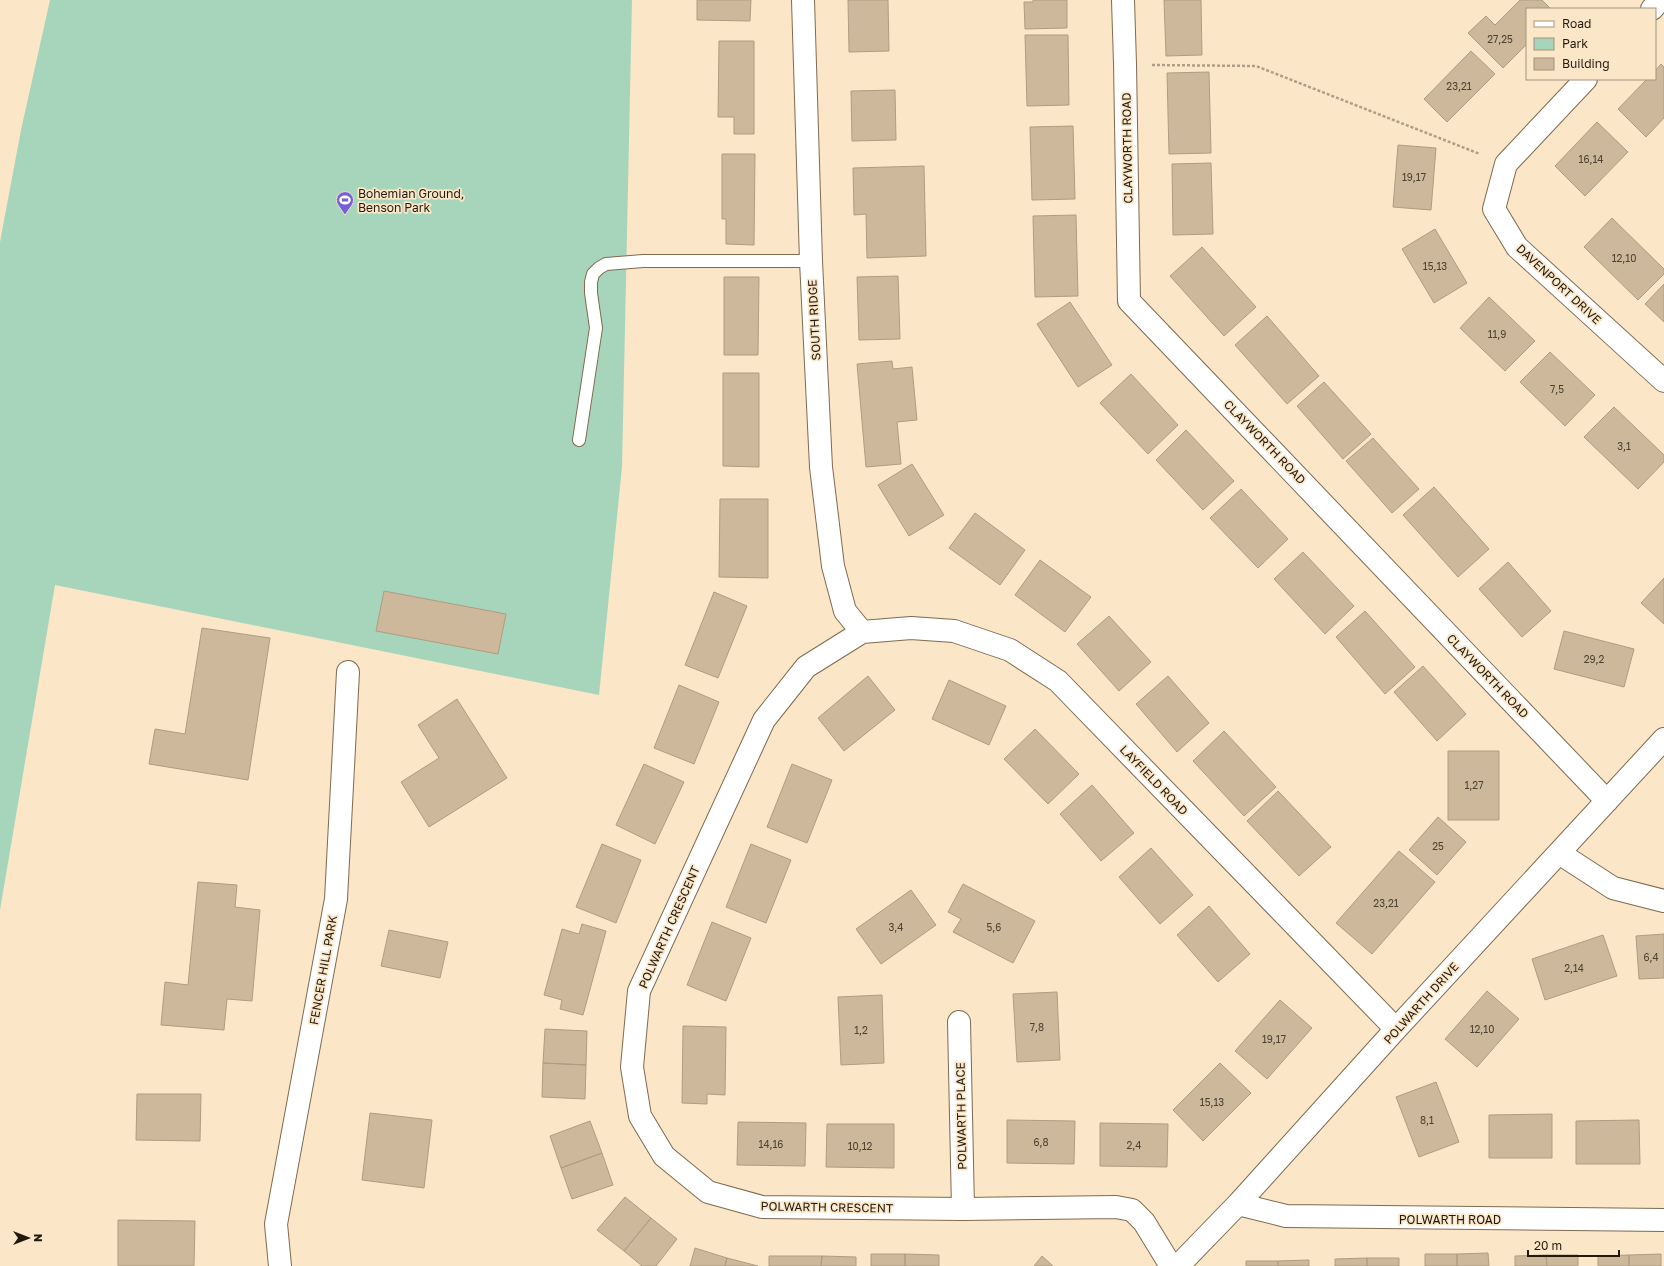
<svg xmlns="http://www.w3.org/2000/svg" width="1664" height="1266" viewBox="0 0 1664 1266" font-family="'Golos Text',sans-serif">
<rect width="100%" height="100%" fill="#fbe6c8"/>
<path fill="#a7d5bc" d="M50,0h582l-10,467 -23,228 -544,-110 -55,325v-668l21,-112z"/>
<path fill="#cdb89b" stroke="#b09c80" d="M697,0h54l-1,21 -53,-1z
M848,0h40l1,51 -40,1z
M1033,0h34v28l-42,1 -1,-27h9z
M1164,0h37l1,55 -36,1z
M1520,0h22l9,9h-24v35l-24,24 -35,-35 18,-17 9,9z
M1025,35h43l1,70 -42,1z
M719,41h35v93h-20v-17h-16z
M1471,51l24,23 -48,48 -23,-23z
M1661,64l3,3v51l-18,19 -28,-28 29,-30h8v-8z
M1209,72l2,81 -42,1 -2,-81z
M895,90l1,50 -44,1 -1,-50z
M1597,122l31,30 -43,44 -30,-30z
M1073,126l2,73 -43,1 -2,-73z
M1398,145l38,3 -5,62 -38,-3z
M722,154h33l-1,91 -28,-1v-25h-4z
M1211,163l2,71 -40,1 -1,-71z
M924,166l2,90 -59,2 -1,-44 -12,1 -1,-47z
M1076,215l2,81 -43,1 -2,-81z
M1612,218l52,51v5l-26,26 -54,-53z
M1435,229l32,54 -33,20 -32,-54z
M1202,247l54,60 -32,29 -54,-60z
M898,276l2,63 -41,1 -2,-63z
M724,277h35l-1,78h-34z
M1664,284v38l-19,-18z
M1489,297l46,44 -30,30 -45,-43z
M1070,302l42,63 -34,22 -41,-63z
M1267,316l52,60 -32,28 -52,-59z
M1550,352l45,43 -30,31 -45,-44z
M892,361l1,8 19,-2 5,53 -20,2 4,42 -35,3 -9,-103z
M723,373h36v94l-36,-1z
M1131,374l47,51 -30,29 -48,-51z
M1324,382l47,52 -28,25 -46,-53z
M1614,407l50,48v7l-26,27 -54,-52z
M1186,430l48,51 -31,29 -47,-50z
M1373,438l46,51 -27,24 -46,-52z
M912,464l32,51 -35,21 -31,-51z
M1434,487l55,62 -31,28 -55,-62z
M1241,489l47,50 -30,29 -48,-50z
M720,499h48v79l-49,-1z
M975,513l50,37 -25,35 -51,-37z
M1303,552l51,54 -29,28 -51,-55z
M1040,560l51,37 -26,35 -50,-37z
M1508,562l43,49 -29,26 -43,-48z
M1664,578v46l-23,-21z
M384,591l122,23 -8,40 -122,-23z
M714,592l33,14 -29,72 -33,-13z
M1365,611l50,56 -30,27 -49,-57z
M1109,616l42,46 -32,29 -42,-47z
M202,628l68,10 -22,142 -99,-16 6,-35 30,5z
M1564,631l70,18 -10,38 -70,-18z
M1423,666l43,48 -29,27 -43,-49z
M868,676l27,34 -51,41 -26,-33z
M1168,676l41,47 -32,29 -41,-48z
M949,680l57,26 -17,39 -57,-26z
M679,685l40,17 -25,62 -40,-16z
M457,699l50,79 -78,49 -28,-45 38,-24 -21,-33z
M1035,729l44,45 -31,30 -44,-45z
M1224,731l52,56 -32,29 -51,-55z
M1448,751h51v69h-51z
M644,764l40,18 -29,62 -39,-19z
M792,764l40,16 -25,63 -40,-16z
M1092,785l42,48 -33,28 -41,-47z
M1278,791l53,56 -32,29 -52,-55z
M1438,817l28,25 -29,33 -28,-25z
M602,844l39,16 -25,63 -40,-16z
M751,844l40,16 -25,63 -40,-16z
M1151,848l42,47 -33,29 -41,-47z
M1399,851l36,31 -63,72 -36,-31z
M198,882l39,3 -2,22 25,3 -8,91 -25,-2 -3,31 -63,-5 4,-43 23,3z
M963,884l72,37 -22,42 -60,-31 8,-13 -13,-7z
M911,890l25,35 -55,39 -25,-35z
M1209,906l41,48 -32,28 -41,-47z
M712,922l39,16 -25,63 -39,-16z
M582,924l24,7 -23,84 -23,-6 2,-9 -18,-5 18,-66 17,5z
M389,930l59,12 -8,36 -59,-12z
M1664,934v44l-25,1 -3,-43z
M1603,935l14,41 -72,24 -13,-41z
M1487,991l32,28 -42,48 -32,-28z
M1057,992l3,68 -43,2 -4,-68z
M882,995l2,68 -43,2 -3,-68z
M1280,1000l32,28 -45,51 -32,-28z
M683,1026l43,1 -1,68 -18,-1v10l-25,-1z
M545,1029l42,2 -1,34 -43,-2z
M543,1063l43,2 -1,34 -43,-2z
M1220,1063l31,30 -48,48 -30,-31z
M1436,1082l23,60 -40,15 -23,-60z
M137,1094h64l-1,47 -64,-1z
M370,1113l62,7 -8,68 -62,-8z
M1552,1114v44h-63v-43z
M1007,1120l68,1 -1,43 -67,-1z
M1639,1120l1,44h-64v-43z
M590,1121l12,32 -41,15 -11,-32z
M738,1122l68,1 -1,43 -68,-1z
M1100,1123l68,1 -1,43 -67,-1z
M827,1124h67v44l-68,-1z
M602,1153l11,32 -41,14 -11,-31z
M625,1197l26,21 -27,33 -27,-21z
M651,1218l26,21 -21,27h-14l-18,-15z
M118,1220l77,1 -1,45h-76z
M695,1248l32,10 -2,8h-35z
M1488,1253l1,13h-32v-12z
M871,1254h34v12h-34z
M905,1254l34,1v11h-34z
M1425,1254h32v12h-32z
M1661,1254v12h-32v-11z
M1546,1255h32v11h-31z
M1546,1255l1,11h-32v-10z
M1629,1255v11h-31v-10z
M769,1256h53l-1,10h-52z
M822,1256l34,1v9h-35z
M1042,1256l11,10h-19z
M727,1258l31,8h-33z
M1367,1258h32v8h-32z
M1367,1258v8h-32v-7z
M1309,1260v6h-31v-5z
M1246,1261h32v5h-32z"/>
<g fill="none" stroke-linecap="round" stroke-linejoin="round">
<g stroke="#7e6b50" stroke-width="14">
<path id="service" d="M579,440l17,-112 -5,-35v-11l2,-8 6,-6 7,-4 37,-3h168"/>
</g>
<g stroke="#7e6b50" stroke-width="24">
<path id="minor" d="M803,0l8,261 10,206 12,99 12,45 17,21
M1123,0l2,64 4,237 478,500
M1652,9l8,-9
M1586,79l-80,85 -12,45 23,38 147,134
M1559,853l54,35 51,13
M959,1022l4,187
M1238,1204l48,12 378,4
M280,1266l-4,-42 60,-325 12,-227
M1171,1266l-27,-44 -12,-12 -16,-3 -153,2 -201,-2 -54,-15 -44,-36 -24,-40 -8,-49 7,-76 125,-271 42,-53 56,-35 49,-4 43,3 56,19 48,31 338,348
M1178,1266l60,-62 158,-175 268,-290"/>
</g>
<path stroke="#ae9e86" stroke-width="2.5" stroke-dasharray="3 2" stroke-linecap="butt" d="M1152,65l104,1 224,88"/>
<use href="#service" stroke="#fff" stroke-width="12"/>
<use href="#minor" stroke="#fff" stroke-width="22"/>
</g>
<defs>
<g id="stadium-pin" transform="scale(0.9)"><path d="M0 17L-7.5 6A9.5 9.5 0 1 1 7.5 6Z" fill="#765ed8" stroke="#fbe6c8"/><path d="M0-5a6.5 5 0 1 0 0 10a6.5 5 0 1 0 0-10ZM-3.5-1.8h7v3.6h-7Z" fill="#fff"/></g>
</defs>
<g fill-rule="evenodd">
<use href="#stadium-pin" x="345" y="200"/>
</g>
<g text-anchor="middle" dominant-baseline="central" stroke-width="3.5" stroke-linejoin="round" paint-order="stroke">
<g font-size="10" fill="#4b4131">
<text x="1500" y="39">27,25</text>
<text x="1459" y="86">23,21</text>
<text x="1591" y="159">16,14</text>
<text x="1414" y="177">19,17</text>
<text x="1624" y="258">12,10</text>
<text x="1435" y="266">15,13</text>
<text x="1497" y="334">11,9</text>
<text x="1557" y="389">7,5</text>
<text x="1624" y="446">3,1</text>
<text x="1594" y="659">29,2</text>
<text x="1474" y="785">1,27</text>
<text x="1438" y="846">25</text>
<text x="1386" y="903">23,21</text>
<text x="896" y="927">3,4</text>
<text x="994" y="927">5,6</text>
<text x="1651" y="957">6,4</text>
<text x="1574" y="968">2,14</text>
<text x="1037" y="1027">7,8</text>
<text x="1482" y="1029">12,10</text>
<text x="861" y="1030">1,2</text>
<text x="1274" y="1039">19,17</text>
<text x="1212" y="1102">15,13</text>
<text x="1427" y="1120">8,1</text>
<text x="1041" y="1142">6,8</text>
<text x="771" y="1144">14,16</text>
<text x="1134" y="1145">2,4</text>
<text x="860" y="1146">10,12</text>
</g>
<g font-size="12" fill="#20190e" stroke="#fbe6c8">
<text transform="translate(1127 148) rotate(-91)">CLAYWORTH ROAD</text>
<text transform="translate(1559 284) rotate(43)">DAVENPORT DRIVE</text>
<text transform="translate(814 320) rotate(-93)">SOUTH RIDGE</text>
<text transform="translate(1265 442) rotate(46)">CLAYWORTH ROAD</text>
<text transform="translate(1488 676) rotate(46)">CLAYWORTH ROAD</text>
<text transform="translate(1154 780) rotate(46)">LAYFIELD ROAD</text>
<text transform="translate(669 927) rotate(-66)">POLWARTH CRESCENT</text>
<text transform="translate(323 970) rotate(-80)">FENCER HILL PARK</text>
<text transform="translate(1421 1003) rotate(-48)">POLWARTH DRIVE</text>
<text transform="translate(961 1116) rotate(-91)">POLWARTH PLACE</text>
<text transform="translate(827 1207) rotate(1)">POLWARTH CRESCENT</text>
<text x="1450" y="1219">POLWARTH ROAD</text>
</g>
<g font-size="12" fill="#20190e" stroke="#fbe6c8" text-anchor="start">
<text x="358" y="193">Bohemian Ground,<tspan x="358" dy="14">Benson Park</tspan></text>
</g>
</g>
<rect x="1526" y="8" width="130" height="72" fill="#fbe6c8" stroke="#a3947e"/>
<rect x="1534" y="21" width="20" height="6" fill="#ffffff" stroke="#a3947e"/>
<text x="1562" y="28" font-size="12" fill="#20190e">Road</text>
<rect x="1534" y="38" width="20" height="12" fill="#a7d5bc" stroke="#a3947e"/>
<text x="1562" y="48" font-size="12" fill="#20190e">Park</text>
<rect x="1534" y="58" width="20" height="12" fill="#cdb89b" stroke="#a3947e"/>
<text x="1562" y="68" font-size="12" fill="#20190e">Building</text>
<g transform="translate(28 1238) rotate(90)" stroke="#fbe6c8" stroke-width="3" paint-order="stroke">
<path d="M0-3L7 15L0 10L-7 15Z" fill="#20190e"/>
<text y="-6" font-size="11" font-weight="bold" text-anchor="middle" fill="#20190e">N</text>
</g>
<path d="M1528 1250v6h91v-6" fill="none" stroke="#20190e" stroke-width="2"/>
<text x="1534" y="1250" font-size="12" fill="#20190e" stroke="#fbe6c8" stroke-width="3" paint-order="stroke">20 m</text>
</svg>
